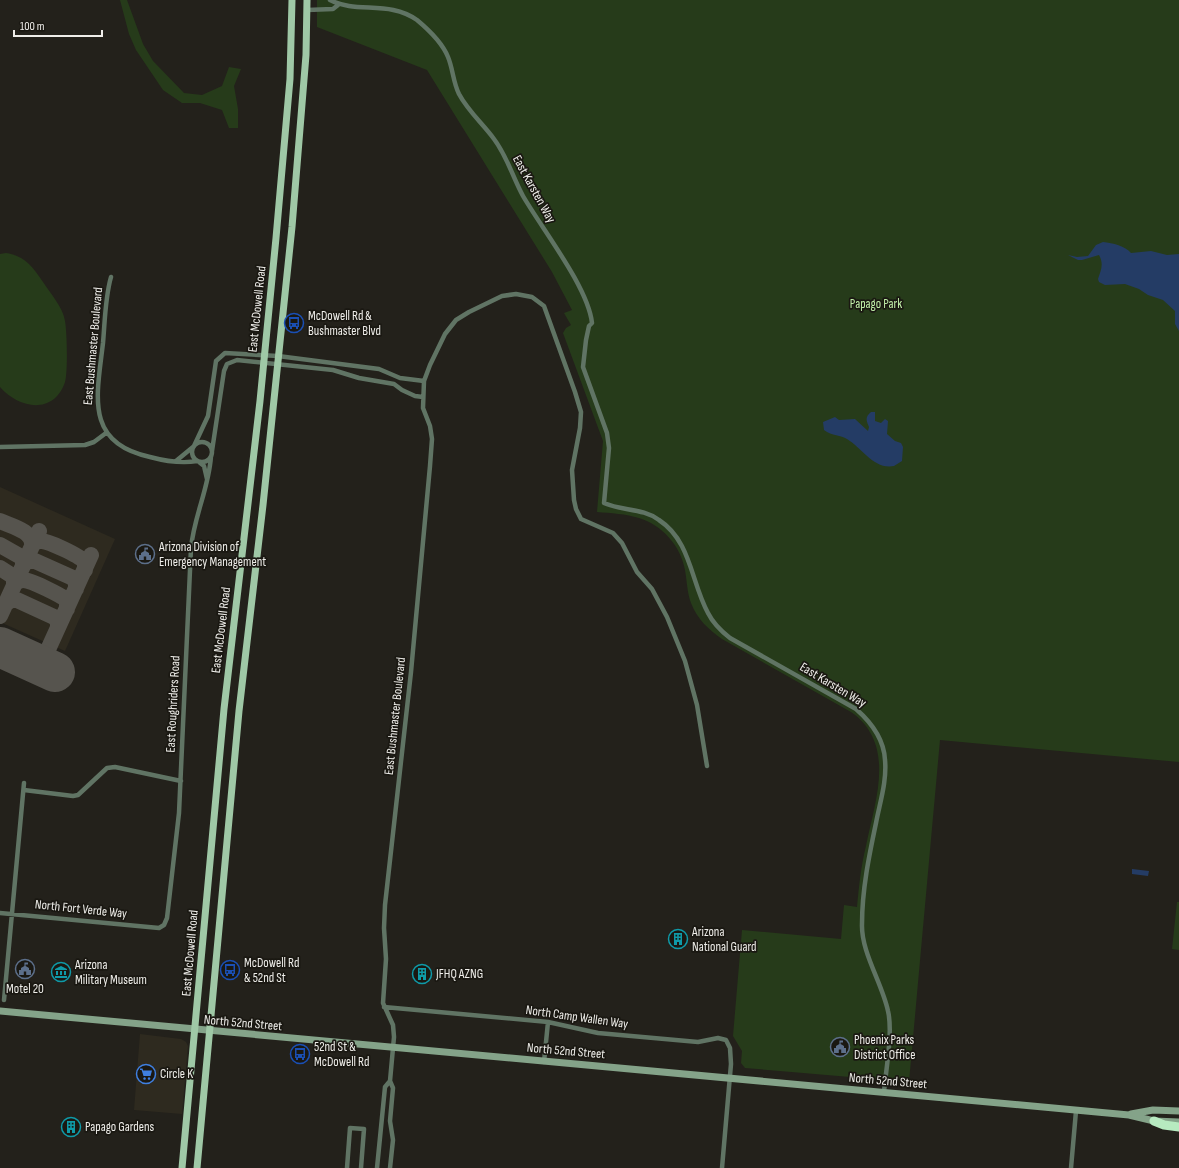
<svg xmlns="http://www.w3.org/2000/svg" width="1179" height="1168" viewBox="0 0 1179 1168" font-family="'Sofia Sans Condensed',sans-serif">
<rect width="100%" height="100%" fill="#23211b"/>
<path fill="#2e2a1f" d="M0,487l115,52 -50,112 -65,-29z
M140,1034l41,5 5,3 2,4 -6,68 -48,-4z"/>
<path fill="#263b1a" d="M120,0h7l16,44 10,17 31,32 18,2 20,-9 7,-19 12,2 -7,17 4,23v19h-9l-7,-18 -22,-7h-18l-19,-13 -27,-40 -7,-16z
M317,0h862v762l-239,-22 -31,342 -164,-14 -4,-5 1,-12 -9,-15 9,-106 99,9 3,-34 13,2c2,-21 4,-41 9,-61 9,-45 31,-102 -15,-134l-129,-73c-13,-9 -25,-20 -31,-36 -4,-11 -4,-22 -6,-33 -4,-24 -23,-45 -46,-52 -13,-4 -28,-5 -42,-6l6,-71 -40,-108 3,-5 5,-3 -7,-12 8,-3 -20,-38 -125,-202 -110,-43z
M6,253c19,3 26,13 37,29 7,11 20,25 22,39 2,11 3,50 0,61 -11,33 -46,27 -65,5v-133z
M1177,902h2v48l-7,-1z"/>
<path fill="#243c65" d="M1103,242c10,1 22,4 28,11l20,-2 16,4 12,-1v77l-4,-7v-13l-12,-11 -15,-5 -9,-6 -14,-5 -20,1 -6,-3 -1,-3c3,-9 6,-15 1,-24l-17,5h-4l-10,-5 9,2 11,-1 8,-11z
M875,412v9l6,2 4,-4 3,2 -1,13 8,7 6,2 2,4 -1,14 -8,5c-20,4 -32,-18 -47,-27 -6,-4 -15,-3 -23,-9l-1,-8 12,-5 4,3 16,-1 13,12 1,-4c-2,-6 -5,-9 2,-15z
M1132,869l17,2 -1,5 -16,-2z"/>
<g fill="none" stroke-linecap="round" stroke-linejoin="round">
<path stroke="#56544e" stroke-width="16" d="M0,521c11,5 34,10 32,25
M0,545l23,13v7
M32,546c2,-3 4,-5 8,-5 7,-1 40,15 45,21v8
M23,565l5,-4h7l38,17 3,5v6
M0,568l14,9v7
M14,584c3,-2 5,-4 9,-4 8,0 37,15 44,20v9
M5,604l6,-4h6l37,17 4,4v6
M0,616l39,-85
M41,665l50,-110"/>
<path stroke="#56544e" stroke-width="40" d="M0,647l55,25"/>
<path stroke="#607464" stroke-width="4.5" d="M330,0c27,14 59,0 87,20 12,10 25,22 31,37 5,12 5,25 11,37 9,17 24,30 35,45 13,17 19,39 29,57 19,33 65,91 69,127l-3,3 -3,14 -3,27 24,66 2,15 -5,55c18,8 39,5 55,17 32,21 32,62 49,93 5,10 13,18 22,25l126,71c16,14 28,30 29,51 2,21 -5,42 -9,63 -7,33 -14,67 -14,101 -1,28 20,59 26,87 5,21 -2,58 -4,81
M307,10l26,-1 5,-4
M111,277c-6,21 -6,44 -8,66 -6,52 -19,100 47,114 15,4 31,7 47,4
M192 452a10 10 0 1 1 20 0a10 10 0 1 1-20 0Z
M194,446l14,-30 8,-55 9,-8 53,3 101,13 21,9 24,3
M0,447l85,-2 9,-3 12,-9
M212,451l12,-80 3,-7 10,-4 96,10 26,8 35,6 8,6 13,6 8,1
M176,461l17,-14
M199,462l5,4 3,13
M24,790l49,6 5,-1 29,-27 8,-1 66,14
M0,913l159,15 5,-3 3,-7 12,-105 12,-265c3,-32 18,-60 20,-92
M4,1000l20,-217
M384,1007l164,15 50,11 100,9 20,-4 8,2 4,8 1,16 -9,104
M544,1062l4,-40
M390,1081l3,7 -3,33 3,19 -3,28
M347,1168l3,-40 14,1 -3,39
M377,1168l8,-81 5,-6 4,-44 -1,-12 -10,-22 3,-44 -2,-31 1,-23 26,-233 19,-206 2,-27 -2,-13 -7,-18 1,-27 6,-16 15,-31 11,-14 13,-8 33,-16 14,-2 16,3 12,9 31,86 6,20 -1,16 -8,42 2,30 2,9 5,10 32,14 9,10 15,29 15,17 15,28 18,44 12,44 10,61
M1071,1168l5,-57"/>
<path stroke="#84a389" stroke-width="7" d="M0,1011l1129,104 25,6 25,1
M1131,1114l22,-4 26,1"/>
<path stroke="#9fc8a6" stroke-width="7" d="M182,1168l42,-459 36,-308 16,-163 14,-159 2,-79
M197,1168l42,-457 24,-206 29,-278 14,-172 1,-55"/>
<path stroke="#b7eac0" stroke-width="9" d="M1154,1121l10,4 15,2"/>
</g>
<defs>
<g id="bus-ring" transform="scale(1)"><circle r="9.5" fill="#1a1812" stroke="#1a4fb4" stroke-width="1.5"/><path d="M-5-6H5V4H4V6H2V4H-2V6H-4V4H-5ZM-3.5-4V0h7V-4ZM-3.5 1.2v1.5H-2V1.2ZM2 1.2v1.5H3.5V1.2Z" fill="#1a4fb4"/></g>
<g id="civic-ring" transform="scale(1)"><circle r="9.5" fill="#1a1812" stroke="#5c6f8a" stroke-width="1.5"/><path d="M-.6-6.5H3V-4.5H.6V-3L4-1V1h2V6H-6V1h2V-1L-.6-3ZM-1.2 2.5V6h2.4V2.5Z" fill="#5c6f8a"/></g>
<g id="building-ring" transform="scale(1)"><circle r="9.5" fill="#1a1812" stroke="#0f9aa8" stroke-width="1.5"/><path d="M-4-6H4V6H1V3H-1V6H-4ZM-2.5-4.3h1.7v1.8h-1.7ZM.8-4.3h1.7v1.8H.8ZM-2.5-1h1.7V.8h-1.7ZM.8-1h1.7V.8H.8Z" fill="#0f9aa8"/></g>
<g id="museum-ring" transform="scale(1)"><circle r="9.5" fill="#1a1812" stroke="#0f9aa8" stroke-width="1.5"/><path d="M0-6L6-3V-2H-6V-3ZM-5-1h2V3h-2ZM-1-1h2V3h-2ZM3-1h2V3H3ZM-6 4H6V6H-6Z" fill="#0f9aa8"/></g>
<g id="supermarket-ring" transform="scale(1)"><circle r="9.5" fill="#1a1812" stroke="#3f7fe0" stroke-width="1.5"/><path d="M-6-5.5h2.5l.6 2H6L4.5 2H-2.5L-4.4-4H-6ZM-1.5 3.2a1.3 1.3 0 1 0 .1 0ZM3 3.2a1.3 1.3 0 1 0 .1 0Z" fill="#3f7fe0"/></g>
</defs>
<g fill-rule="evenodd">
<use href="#bus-ring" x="294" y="323"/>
<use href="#civic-ring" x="145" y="554"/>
<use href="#building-ring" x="678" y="939"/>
<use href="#civic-ring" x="25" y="969"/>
<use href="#bus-ring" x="230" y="970"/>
<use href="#museum-ring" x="61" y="972"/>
<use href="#building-ring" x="422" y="974"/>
<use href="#civic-ring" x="840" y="1047"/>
<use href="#bus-ring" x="300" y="1054"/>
<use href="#supermarket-ring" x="146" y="1074"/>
<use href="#building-ring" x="71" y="1127"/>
</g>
<g text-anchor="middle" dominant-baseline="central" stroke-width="3.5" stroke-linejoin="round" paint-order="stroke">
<g font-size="13" fill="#efeeea" stroke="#1a1812">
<text transform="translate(534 189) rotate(61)">East Karsten Way</text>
<text transform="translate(257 309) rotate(-84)">East McDowell Road</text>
<text transform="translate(93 346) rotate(-85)">East Bushmaster Boulevard</text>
<text transform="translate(221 630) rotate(-83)">East McDowell Road</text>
<text transform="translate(833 685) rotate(31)">East Karsten Way</text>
<text transform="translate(173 704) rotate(-87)">East Roughriders Road</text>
<text transform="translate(395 716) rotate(-84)">East Bushmaster Boulevard</text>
<text transform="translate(81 909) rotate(6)">North Fort Verde Way</text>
<text transform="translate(190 953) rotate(-85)">East McDowell Road</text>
<text transform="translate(577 1017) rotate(8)">North Camp Wallen Way</text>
<text transform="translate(243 1023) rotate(5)">North 52nd Street</text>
<text transform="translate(566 1051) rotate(5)">North 52nd Street</text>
<text transform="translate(888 1081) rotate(5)">North 52nd Street</text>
</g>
<g font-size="13" fill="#c3f2aa" stroke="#1a1812">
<text x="876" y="304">Papago Park</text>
</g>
<g font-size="13" fill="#efeeea" stroke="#1a1812" text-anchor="start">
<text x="308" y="316">McDowell Rd &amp;<tspan x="308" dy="15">Bushmaster Blvd</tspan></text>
<text x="159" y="547">Arizona Division of<tspan x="159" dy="15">Emergency Management</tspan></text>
<text x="692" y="932">Arizona<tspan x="692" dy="15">National Guard</tspan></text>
<text x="244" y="963">McDowell Rd<tspan x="244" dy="15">&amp; 52nd St</tspan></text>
<text x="75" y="965">Arizona<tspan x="75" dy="15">Military Museum</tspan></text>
<text x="436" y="974">JFHQ AZNG</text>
<text x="25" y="989" text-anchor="middle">Motel 20</text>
<text x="854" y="1040">Phoenix Parks<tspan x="854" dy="15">District Office</tspan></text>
<text x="314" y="1047">52nd St &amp;<tspan x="314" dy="15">McDowell Rd</tspan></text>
<text x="160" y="1074">Circle K</text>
<text x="85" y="1127">Papago Gardens</text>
</g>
</g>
<path d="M14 30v6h88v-6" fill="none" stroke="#efeeea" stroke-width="2"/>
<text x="20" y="30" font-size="12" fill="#efeeea" stroke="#1a1812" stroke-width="3" paint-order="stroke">100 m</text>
</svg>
